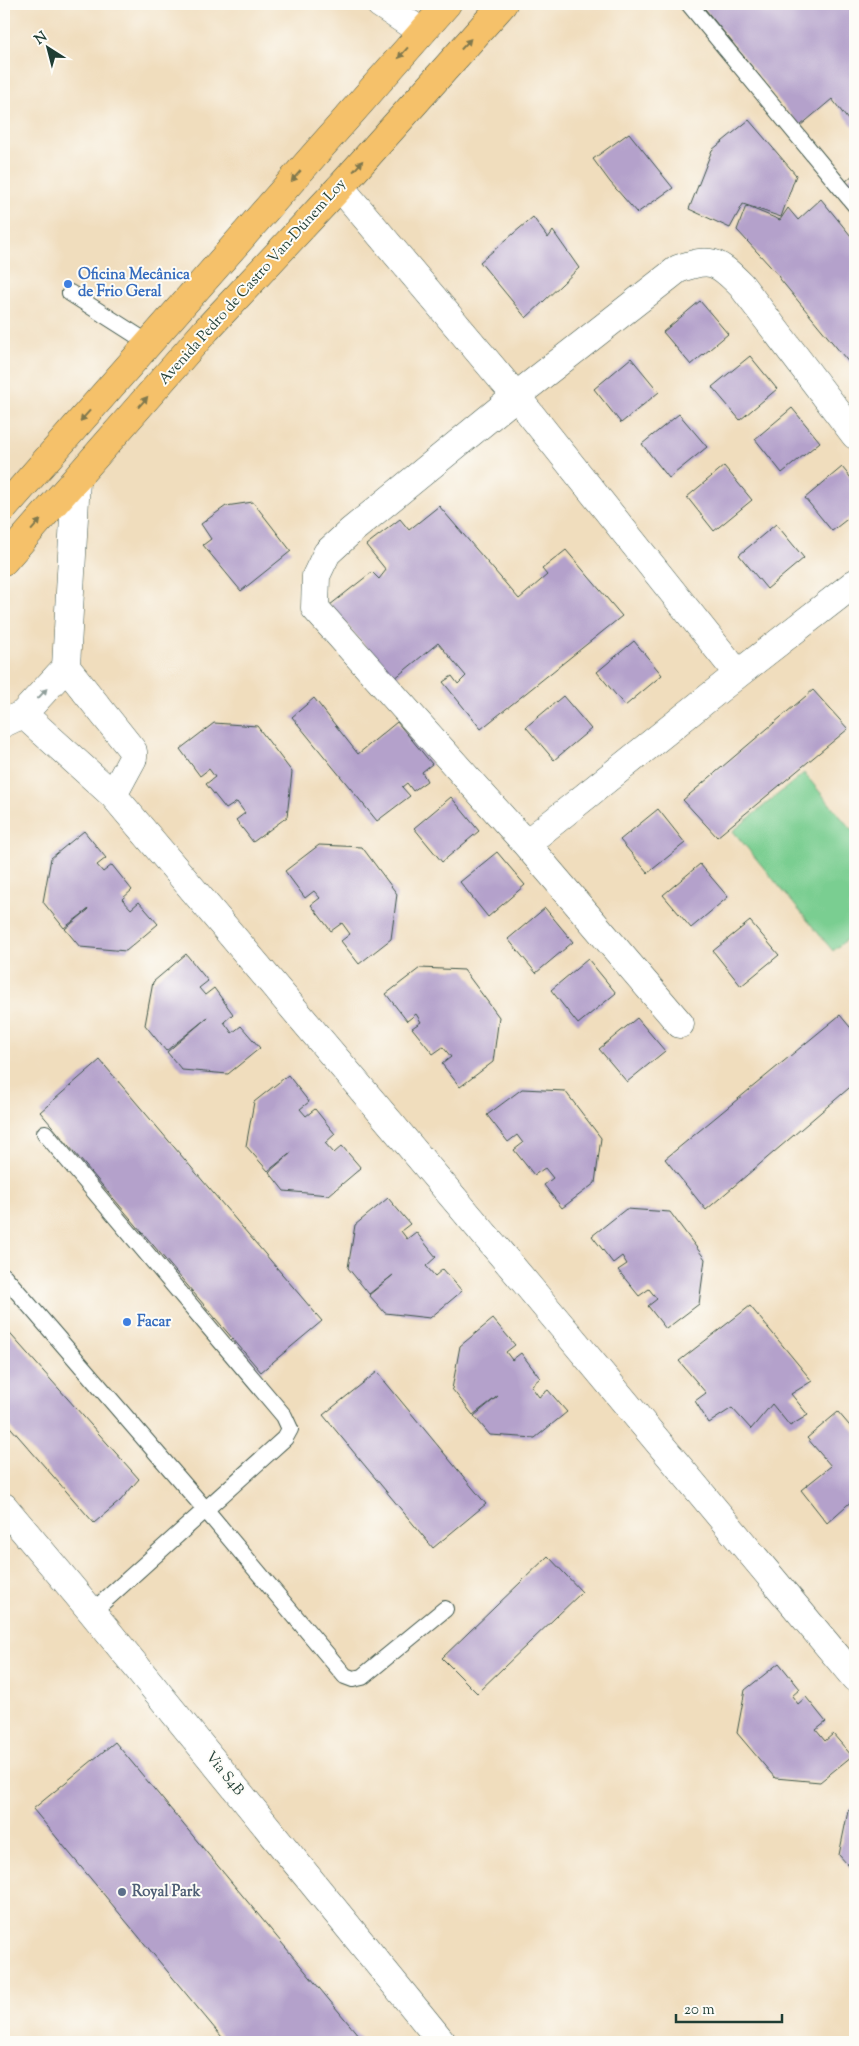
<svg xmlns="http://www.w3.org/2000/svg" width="859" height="2046" viewBox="0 0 859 2046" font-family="'Sorts Mill Goudy',serif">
<rect width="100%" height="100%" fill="#fdfcf7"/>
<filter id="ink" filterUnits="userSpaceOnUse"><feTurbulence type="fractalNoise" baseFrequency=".02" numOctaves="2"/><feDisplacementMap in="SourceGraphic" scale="10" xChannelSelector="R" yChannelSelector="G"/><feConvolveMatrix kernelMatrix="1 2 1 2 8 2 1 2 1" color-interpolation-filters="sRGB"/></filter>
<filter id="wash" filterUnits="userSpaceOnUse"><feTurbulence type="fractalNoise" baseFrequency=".0096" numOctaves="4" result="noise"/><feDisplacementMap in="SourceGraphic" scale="20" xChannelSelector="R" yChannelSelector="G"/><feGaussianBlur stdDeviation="1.12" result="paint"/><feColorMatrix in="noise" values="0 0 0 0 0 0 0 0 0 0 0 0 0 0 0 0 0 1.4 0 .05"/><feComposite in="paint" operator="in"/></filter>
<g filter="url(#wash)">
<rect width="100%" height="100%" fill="#f0ddbd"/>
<path fill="#7ace91" stroke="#4c8662" d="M804,773l51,61v98l-22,19 -100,-120z"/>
<g id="blocks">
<path fill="#b4a1cb" d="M701,4h154v125l-23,-30 -32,27z
M749,120l47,55 -15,42 -38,-13 -13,24 -41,-19 23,-59z
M629,133l44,55 -36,25 -27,-31 -17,-23z
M855,173v23l-11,-13z
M821,199l34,42v129l-75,-91v-2l-43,-47 9,-24 34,14 8,-12 10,12z
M533,217l15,21 5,-7 26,37 -53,50 -46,-56z
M700,301l28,33 -37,31 -28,-33z
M750,356l27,33 -37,31 -28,-33z
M631,358l28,34 -38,31 -27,-34z
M792,408l28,34 -38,31 -27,-34z
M679,414l28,33 -38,31 -27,-34z
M724,466l28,34 -38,31 -27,-34z
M842,467l13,16v30l-23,18 -27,-33z
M253,502l38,49 -50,40 -38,-46 8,-6 -10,-15 25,-18z
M439,506l80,93 28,-24 -5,-6 24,-19 56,66 -141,113 -38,-47 9,-6 6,8 8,-8 -28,-33 -44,36 -64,-74 42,-33 7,7 7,-9 -20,-25 34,-26 9,11z
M776,524l28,34 -37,31 -28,-34z
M634,641l28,34 -37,31 -28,-34z
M813,690l35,39 -131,108 -34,-37z
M563,696l28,33 -37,31 -28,-33z
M314,698l44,56 39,-32 35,42 -10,8 5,9 -14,10 -6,-8 -5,4 8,9 -33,25 -85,-104z
M214,723l43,3 35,46 -5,45 -34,25 -17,-22 9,-7 -8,-11 -11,7 -20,-25 9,-7 -6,-8 -9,7 -20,-27z
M451,797l28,34 -37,31 -28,-34z
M658,809l27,34 -37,30 -28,-33z
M84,831l22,27 -9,7 6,7 9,-7 20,25 -10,9 9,10 8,-7 19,22 -32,27 -46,-4 -15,-18 24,-20 -25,19 -21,-26 8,-44z
M319,845l43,2 35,47 -6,45 -32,25 -18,-23 9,-7 -8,-11 -11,8 -20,-26 9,-7 -6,-7 -9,7 -20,-27z
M497,852l28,33 -37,32 -28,-35z
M700,864l28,33 -37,31 -28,-33z
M545,908l28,34 -37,31 -28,-34z
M750,921l29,34 -38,31 -28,-35z
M186,954l22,27 -9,7 6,7 9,-7 19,26 -9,8 8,11 9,-7 19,22 -32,26 -46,-4 -15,-18 41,-35 -42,34 -21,-26 8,-43z
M588,959l28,34 -38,31 -27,-34z
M420,968l44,2 35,47 -6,45 -33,25 -18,-23 9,-7 -8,-10 -10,7 -21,-26 9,-6 -5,-8 -9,7 -21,-27z
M840,1015l15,18v50l-149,127 -41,-51z
M637,1018l28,33 -38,31 -28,-33z
M100,1060l222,261 -61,51 -221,-260z
M288,1075l21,27 -9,7 6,7 9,-7 20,25 -10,9 9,10 8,-7 19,22 -32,27 -45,-4 -15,-19 23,-20 -24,19 -22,-25 8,-44z
M522,1089l43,2 36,47 -6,45 -33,25 -18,-23 9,-7 -8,-10 -11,7 -20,-25 9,-7 -6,-8 -9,7 -21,-27z
M388,1198l22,26 -9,7 6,8 9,-7 20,25 -10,9 9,10 8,-7 19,22 -32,27 -45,-5 -16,-18 24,-20 -24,19 -21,-26 7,-43z
M626,1209l44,3 35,47 -6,45 -33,25 -18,-23 9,-7 -8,-10 -10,7 -21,-26 9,-6 -5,-8 -9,7 -21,-27z
M750,1306l62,75 -21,13 17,21 -18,11 -18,-22 -21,25 -19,-21 -23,15 -14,-22 11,-8 -27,-32z
M493,1319l22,26 -9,7 6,8 9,-7 19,25 -9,8 8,11 9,-7 19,22 -32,26 -45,-3 -16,-19 24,-20 -25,19 -21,-26 8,-43z
M4,1327l135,152 -19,22 -26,22 -90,-103z
M377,1372l109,132 -53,44 -110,-133z
M838,1412l17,20v66l-28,25 -26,-33 30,-24 -24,-28z
M548,1556l34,36 -105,101 -35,-35z
M779,1663l21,26 -8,7 6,8 8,-7 20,25 -10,8 9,11 8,-7 19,22 -32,26 -45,-4 -38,-45 8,-43z
M115,1742l249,300h-138l-193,-233z
M855,1805v68l-16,-18 9,-44z"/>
</g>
</g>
<g filter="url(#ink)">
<use href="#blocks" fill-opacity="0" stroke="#3e5549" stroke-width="1"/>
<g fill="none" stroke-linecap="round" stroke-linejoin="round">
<g stroke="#3e5549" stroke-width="18">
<path id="service" d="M689,4l166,201
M70,293l80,51
M45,1133l239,283 6,13 -5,9 -193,174
M4,1276l201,233 140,167 8,3 9,-2 83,-68"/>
</g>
<g stroke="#3e5549" stroke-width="29">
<path id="minor" d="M380,4l42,28
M340,187l176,209 222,278
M66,667l67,84v7l-20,37
M23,714l90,81 416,492 326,391
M4,723l19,-9 43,-47 10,-187
M526,844l212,-170 117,-91
M680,1024l-154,-180 -211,-236 1,-32 11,-23 24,-22 165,-135 162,-127c33,-12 39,-8 63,16l114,150"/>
</g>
<g stroke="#3e5549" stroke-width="29">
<path id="tertiary" d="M4,1507l88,105 350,430"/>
</g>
<g stroke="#3e5549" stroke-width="29">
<path id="trunk" d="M4,508l443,-504
M4,561l203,-232 133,-142 163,-183"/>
</g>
<use href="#service" stroke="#fff" stroke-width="16"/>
<use href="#minor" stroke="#fff" stroke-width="28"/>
<use href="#tertiary" stroke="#fff" stroke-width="28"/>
<use href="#trunk" stroke="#f5c16b" stroke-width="28"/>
</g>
<defs><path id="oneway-solid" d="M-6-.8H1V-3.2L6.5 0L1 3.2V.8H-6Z" transform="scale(1.25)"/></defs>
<g fill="#7f784d">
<use href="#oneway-solid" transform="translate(466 44) rotate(-47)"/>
<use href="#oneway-solid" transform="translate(403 53) rotate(131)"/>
<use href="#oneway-solid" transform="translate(358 166) rotate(-49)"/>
<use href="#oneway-solid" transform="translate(296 176) rotate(131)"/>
<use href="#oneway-solid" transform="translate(143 402) rotate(-49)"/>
<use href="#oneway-solid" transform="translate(85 416) rotate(132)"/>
<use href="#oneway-solid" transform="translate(36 525) rotate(-49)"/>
</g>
<use fill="#8f9e9a" href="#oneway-solid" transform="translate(42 694) rotate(-47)"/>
</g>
<g fill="#3f7fe0" stroke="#fdfcf7" stroke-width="2">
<circle cx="68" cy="284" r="5"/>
<circle cx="127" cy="1322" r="5"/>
</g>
<circle fill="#5c6f8a" stroke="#fdfcf7" stroke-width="2" cx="122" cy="1892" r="5"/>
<g text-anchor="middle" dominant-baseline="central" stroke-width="4" stroke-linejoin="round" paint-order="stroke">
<g font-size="15" font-weight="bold" fill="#366cbe" stroke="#fdfcf7" text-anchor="start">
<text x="78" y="275">Oficina Mecânica<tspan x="78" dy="17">de Frio Geral</tspan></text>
<text x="137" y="1322">Facar</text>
</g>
<g font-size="15" fill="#1f3d34" stroke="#fdfcf7">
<text transform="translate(253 282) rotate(-48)">Avenida Pedro de Castro Van-Dúnem Loy</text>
<text transform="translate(224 1774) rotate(51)">Via S4B</text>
</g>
<g font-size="15" font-weight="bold" fill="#4e5e75" stroke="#fdfcf7" text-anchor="start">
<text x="132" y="1892">Royal Park</text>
</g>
</g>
<rect width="859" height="2046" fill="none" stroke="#fdfcf7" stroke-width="20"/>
<g transform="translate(48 48) rotate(324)" stroke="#fdfcf7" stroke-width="4" paint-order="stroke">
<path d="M0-4L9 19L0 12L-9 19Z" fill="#1f3d34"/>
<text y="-8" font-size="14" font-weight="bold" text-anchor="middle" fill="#1f3d34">N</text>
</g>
<path d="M676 2014v8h106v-8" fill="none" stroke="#1f3d34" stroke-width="2.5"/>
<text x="684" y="2014" font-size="15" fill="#1f3d34" stroke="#fdfcf7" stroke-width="4" paint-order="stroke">20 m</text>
</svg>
